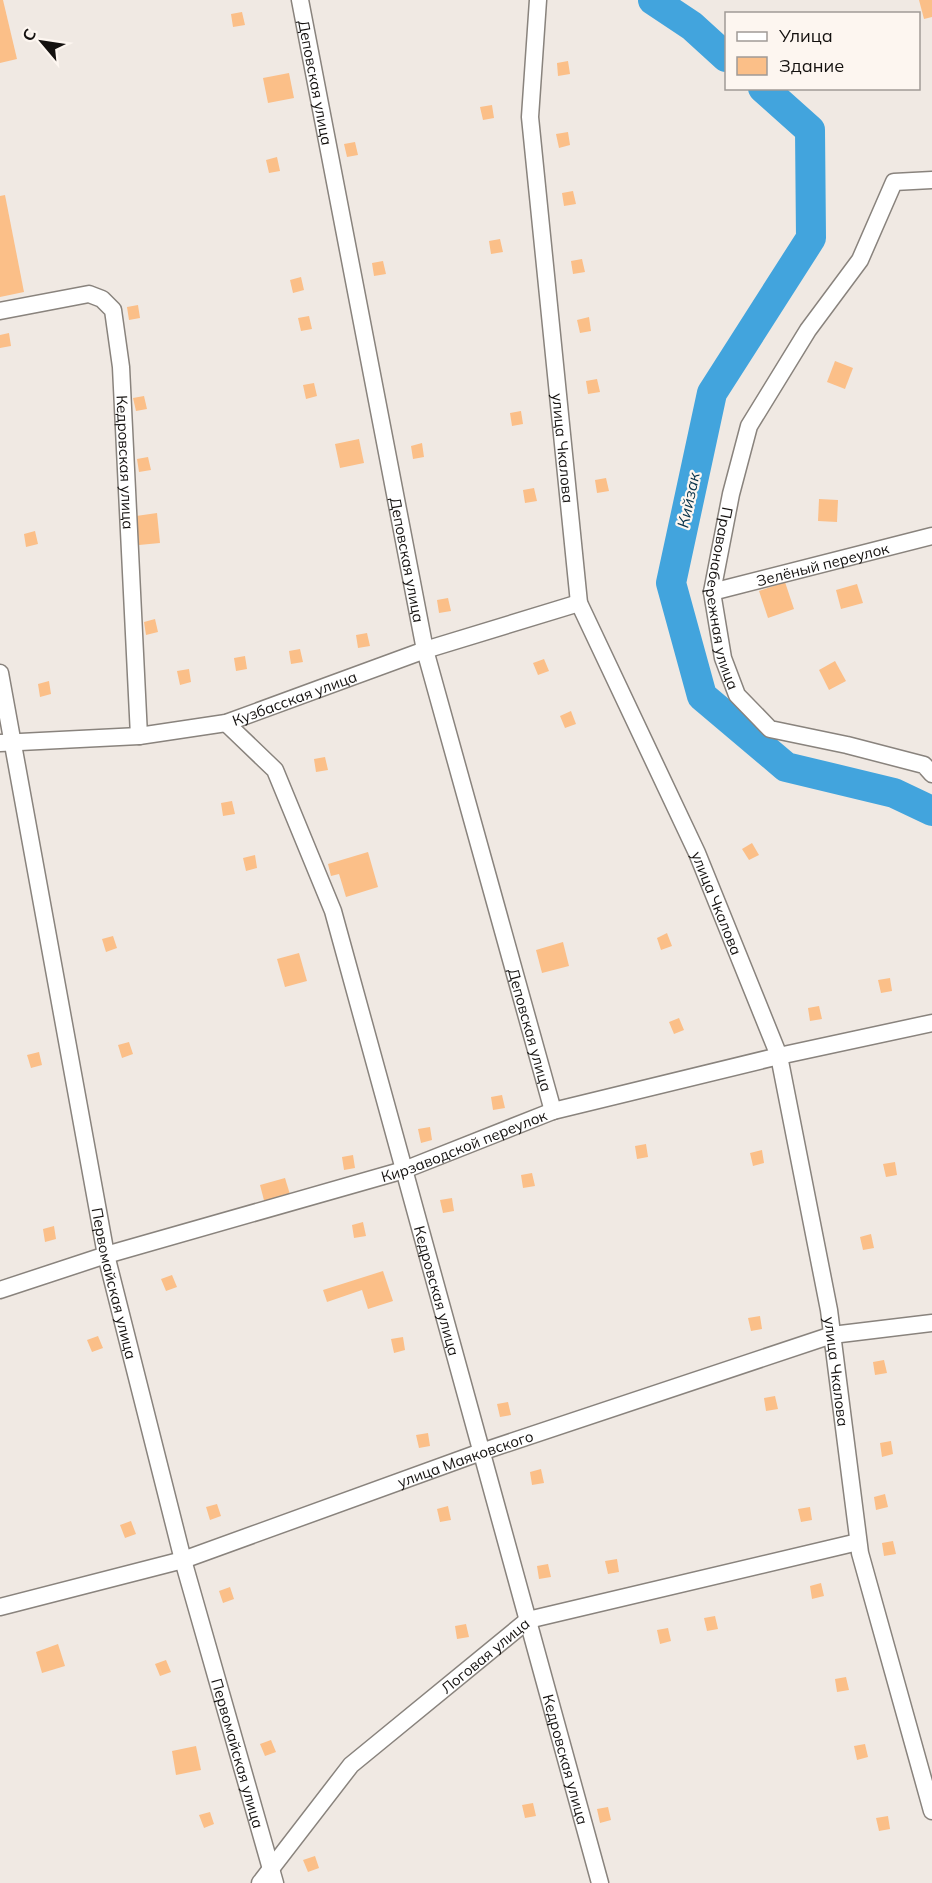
<svg xmlns="http://www.w3.org/2000/svg" width="932" height="1883" viewBox="0 0 932 1883" font-family="Mulish,sans-serif">
	<style>
		.lines { fill: none; stroke-linecap: round; stroke-linejoin: round }
		.river { stroke: #42a4dd; stroke-width: 30 }
		.building { fill: #fbbf88 }
		.street-casing { stroke: #89837d; stroke-width: 19 }
		.street { stroke: #fff; stroke-width: 16 }
		.labels { text-anchor: middle; dominant-baseline: central; stroke-width: 4.5; stroke-linejoin: round; paint-order: stroke }
		.street-label { font-size: 15px; fill: #14110f; stroke: #fdf6f0 }
		.water-label { font-size: 16px; font-style: italic; fill: #08334a; stroke: #fdf6f0 }
	</style>
	<rect width="100%" height="100%" fill="#f0e9e3"/>
	<g class="lines">
		<!-- river -->
		<g class="river">
			<path d="M653 0 692 26 726 57"/>
			<path d="M763 88 810 130 811 238 712 393 671 583 702 696 786 767 894 793 932 811"/>
		</g>
	</g>
	<!-- building -->
	<g class="building">
		<path d="M0 0H3L17 59 0 63Z"/>
		<path d="M919 0H932V17L924 19Z"/>
		<path d="M242 12 245 25 233 27 231 14Z"/>
		<path d="M568 61 570 74 558 76 557 63Z"/>
		<path d="M289 73 294 98 268 103 263 78Z"/>
		<path d="M492 105 494 118 483 120 480 107Z"/>
		<path d="M568 132 570 145 559 148 556 134Z"/>
		<path d="M355 142 358 155 347 157 344 144Z"/>
		<path d="M277 157 280 171 269 173 266 160Z"/>
		<path d="M573 191 576 204 564 206 562 193Z"/>
		<path d="M5 195 24 292 0 297V196Z"/>
		<path d="M500 239 503 252 491 254 489 241Z"/>
		<path d="M582 259 585 272 573 274 571 261Z"/>
		<path d="M383 261 386 274 374 276 372 263Z"/>
		<path d="M301 277 304 290 293 293 290 280Z"/>
		<path d="M138 305 140 318 129 320 127 307Z"/>
		<path d="M309 316 312 329 301 331 298 318Z"/>
		<path d="M589 317 591 331 580 333 577 320Z"/>
		<path d="M9 333 11 346 0 348V335Z"/>
		<path d="M835 361 853 368 845 389 827 382Z"/>
		<path d="M597 379 600 392 588 394 586 381Z"/>
		<path d="M314 383 317 396 306 399 303 385Z"/>
		<path d="M144 396 147 409 136 411 133 398Z"/>
		<path d="M521 411 523 424 512 426 510 413Z"/>
		<path d="M359 439 364 463 340 468 335 444Z"/>
		<path d="M422 443 424 457 413 459 411 446Z"/>
		<path d="M148 457 151 470 139 472 137 459Z"/>
		<path d="M606 478 609 491 597 493 595 480Z"/>
		<path d="M534 488 537 501 525 503 523 490Z"/>
		<path d="M819 499 838 500 837 522 818 521Z"/>
		<path d="M157 513 160 543 139 545 136 516Z"/>
		<path d="M35 531 38 544 26 547 24 534Z"/>
		<path d="M785 582 794 609 768 618 759 591Z"/>
		<path d="M857 584 863 603 841 609 836 590Z"/>
		<path d="M448 598 451 611 439 613 437 600Z"/>
		<path d="M155 619 158 632 146 635 144 622Z"/>
		<path d="M367 633 370 646 358 648 356 635Z"/>
		<path d="M300 649 303 662 291 664 289 651Z"/>
		<path d="M245 656 247 669 236 671 234 658Z"/>
		<path d="M544 659 549 671 538 675 533 663Z"/>
		<path d="M835 661 846 681 829 690 819 670Z"/>
		<path d="M189 669 191 682 180 685 177 671Z"/>
		<path d="M49 681 51 694 40 697 38 684Z"/>
		<path d="M571 711 576 724 565 728 560 716Z"/>
		<path d="M325 757 328 770 316 772 314 759Z"/>
		<path d="M232 801 235 814 223 816 221 803Z"/>
		<path d="M752 843 759 855 749 860 742 849Z"/>
		<path d="M368 852 378 887 346 897 339 874 331 876 328 864Z"/>
		<path d="M255 855 257 868 246 871 243 858Z"/>
		<path d="M667 933 672 946 661 950 657 938Z"/>
		<path d="M113 936 117 948 106 952 102 939Z"/>
		<path d="M563 942 569 966 542 973 536 950Z"/>
		<path d="M299 953 307 981 285 987 277 959Z"/>
		<path d="M890 978 892 991 881 993 878 980Z"/>
		<path d="M819 1006 822 1019 810 1021 808 1008Z"/>
		<path d="M679 1018 684 1030 674 1034 669 1022Z"/>
		<path d="M129 1042 133 1054 122 1058 118 1045Z"/>
		<path d="M39 1052 42 1065 31 1068 27 1055Z"/>
		<path d="M502 1095 505 1108 493 1110 491 1097Z"/>
		<path d="M430 1127 432 1140 421 1143 418 1129Z"/>
		<path d="M646 1144 648 1157 637 1159 635 1146Z"/>
		<path d="M762 1150 764 1163 753 1166 750 1153Z"/>
		<path d="M353 1155 355 1168 344 1170 342 1157Z"/>
		<path d="M895 1162 897 1175 886 1177 883 1164Z"/>
		<path d="M532 1173 535 1186 523 1188 521 1175Z"/>
		<path d="M285 1178 292 1201 266 1208 260 1185Z"/>
		<path d="M452 1198 454 1211 443 1213 440 1200Z"/>
		<path d="M363 1222 366 1236 354 1238 352 1225Z"/>
		<path d="M54 1226 56 1239 45 1242 43 1229Z"/>
		<path d="M871 1234 874 1248 863 1250 860 1237Z"/>
		<path d="M383 1271 393 1301 368 1309 362 1290 327 1302 323 1290Z"/>
		<path d="M172 1275 177 1287 166 1291 161 1279Z"/>
		<path d="M760 1316 762 1329 751 1331 748 1318Z"/>
		<path d="M98 1336 103 1348 92 1352 87 1340Z"/>
		<path d="M403 1337 405 1350 394 1353 391 1339Z"/>
		<path d="M884 1360 887 1373 875 1375 873 1362Z"/>
		<path d="M775 1396 778 1409 766 1411 764 1398Z"/>
		<path d="M508 1402 511 1415 500 1417 497 1404Z"/>
		<path d="M428 1433 430 1446 419 1448 416 1435Z"/>
		<path d="M891 1441 893 1454 882 1457 880 1443Z"/>
		<path d="M541 1469 544 1483 532 1485 530 1472Z"/>
		<path d="M885 1494 888 1507 876 1510 874 1497Z"/>
		<path d="M217 1504 221 1516 210 1520 206 1507Z"/>
		<path d="M448 1506 451 1520 440 1522 437 1509Z"/>
		<path d="M810 1507 812 1520 801 1522 798 1509Z"/>
		<path d="M131 1521 136 1534 125 1538 120 1525Z"/>
		<path d="M893 1541 896 1554 884 1556 882 1543Z"/>
		<path d="M617 1559 619 1572 608 1574 605 1561Z"/>
		<path d="M548 1564 551 1577 539 1579 537 1566Z"/>
		<path d="M821 1583 824 1596 812 1599 810 1586Z"/>
		<path d="M230 1587 234 1599 223 1603 219 1591Z"/>
		<path d="M715 1616 718 1629 707 1631 704 1618Z"/>
		<path d="M466 1624 469 1637 457 1639 455 1626Z"/>
		<path d="M668 1628 671 1641 660 1644 657 1630Z"/>
		<path d="M58 1644 65 1666 42 1673 36 1652Z"/>
		<path d="M166 1660 171 1672 160 1676 155 1664Z"/>
		<path d="M846 1677 849 1690 837 1692 835 1679Z"/>
		<path d="M271 1740 276 1752 265 1756 260 1744Z"/>
		<path d="M865 1744 868 1757 857 1760 854 1746Z"/>
		<path d="M196 1746 201 1770 176 1775 172 1751Z"/>
		<path d="M533 1803 536 1816 525 1818 522 1805Z"/>
		<path d="M608 1807 611 1820 600 1823 597 1809Z"/>
		<path d="M210 1812 214 1824 204 1828 199 1815Z"/>
		<path d="M888 1816 890 1829 879 1831 876 1818Z"/>
		<path d="M315 1856 319 1868 308 1872 303 1860Z"/>
	</g>
	<g class="lines">
		<defs>
			<g id="street">
				<path id="s1" d="M300 0 425 650 553 1111"/>
				<path id="s2" d="M538 0 530 117 579 603 697 853 779 1056 829 1310 860 1553 932 1811"/>
				<path id="s3" d="M932 180 894 182 860 260 808 330 749 426 731 494 712 592 723 658 737 695 770 729 847 745 924 765 932 774"/>
				<path id="s4" d="M0 311 89 294 102 299 113 310 121 367 139 736"/>
				<path id="s5" d="M712 592 932 536"/>
				<path id="s6" d="M0 673 106 1255 183 1560 275 1883"/>
				<path id="s7" d="M226 723 275 770 333 911 600 1883"/>
				<path id="s8" d="M0 743 139 736 226 723 425 650 579 603"/>
				<path id="s9" d="M0 1290 106 1255 404 1170 553 1111 779 1056 932 1023"/>
				<path id="s10" d="M0 1607 183 1560 481 1452 832 1335 932 1323"/>
				<path id="s11" d="M260 1883 351 1765 528 1620 858 1542"/>
			</g>
		</defs>
		<!-- street casing -->
		<use href="#street" class="street-casing"/>
		<!-- street -->
		<use href="#street" class="street"/>
	</g>
	<g class="labels">
		<!-- street labels -->
		<g class="street-label">
			<text stroke="none"><textPath href="#s1" startOffset="84">Деповская улица</textPath></text>
			<text stroke="none"><textPath href="#s2" startOffset="450">улица Чкалова</textPath></text>
			<text stroke="none"><textPath href="#s4" startOffset="273">Кедровская улица</textPath></text>
			<text stroke="none"><textPath href="#s1" startOffset="570">Деповская улица</textPath></text>
			<text stroke="none"><textPath href="#s5" startOffset="114">Зелёный переулок</textPath></text>
			<text stroke="none"><textPath href="#s3" startOffset="500">Правонабережная улица</textPath></text>
			<text stroke="none"><textPath href="#s8" startOffset="300">Кузбасская улица</textPath></text>
			<text stroke="none"><textPath href="#s2" startOffset="936">улица Чкалова</textPath></text>
			<text stroke="none"><textPath href="#s1" startOffset="1056">Деповская улица</textPath></text>
			<text stroke="none"><textPath href="#s9" startOffset="486">Кирзаводской переулок</textPath></text>
			<text stroke="none"><textPath href="#s6" startOffset="621">Первомайская улица</textPath></text>
			<text stroke="none"><textPath href="#s7" startOffset="614">Кедровская улица</textPath></text>
			<text stroke="none"><textPath href="#s2" startOffset="1422">улица Чкалова</textPath></text>
			<text stroke="none"><textPath href="#s10" startOffset="489">улица Маяковского</textPath></text>
			<text stroke="none"><textPath href="#s11" startOffset="322">Логовая улица</textPath></text>
			<text stroke="none"><textPath href="#s6" startOffset="1107">Первомайская улица</textPath></text>
			<text stroke="none"><textPath href="#s7" startOffset="1100">Кедровская улица</textPath></text>
		</g>
		<!-- water labels -->
		<g class="water-label">
			<text transform="translate(688 500) rotate(-78)">Кийзак</text>
		</g>
	</g>
	<!-- legend -->
	<rect x="725" y="12" width="195" height="78" fill="#fdf6f0" stroke="#a09a96" stroke-width="1.5"/>
	<rect x="737" y="32" width="30" height="9" fill="#ffffff" stroke="#a09a96" stroke-width="1.5"/>
	<text x="779" y="42" font-size="18" fill="#14110f">Улица</text>
	<rect x="737" y="57" width="30" height="18" fill="#fbbf88" stroke="#a09a96" stroke-width="1.5"/>
	<text x="779" y="72" font-size="18" fill="#14110f">Здание</text>
	<!-- north arrow -->
	<g transform="translate(42 42) rotate(299)" stroke="#fdf6f0" stroke-width="4.5" paint-order="stroke">
	<path d="M0-4.5L10 22L0 15L-10 22Z" fill="#14110f"/>
	<text y="-9" font-size="16" font-weight="bold" text-anchor="middle" fill="#14110f">С</text>
	</g>
</svg>
